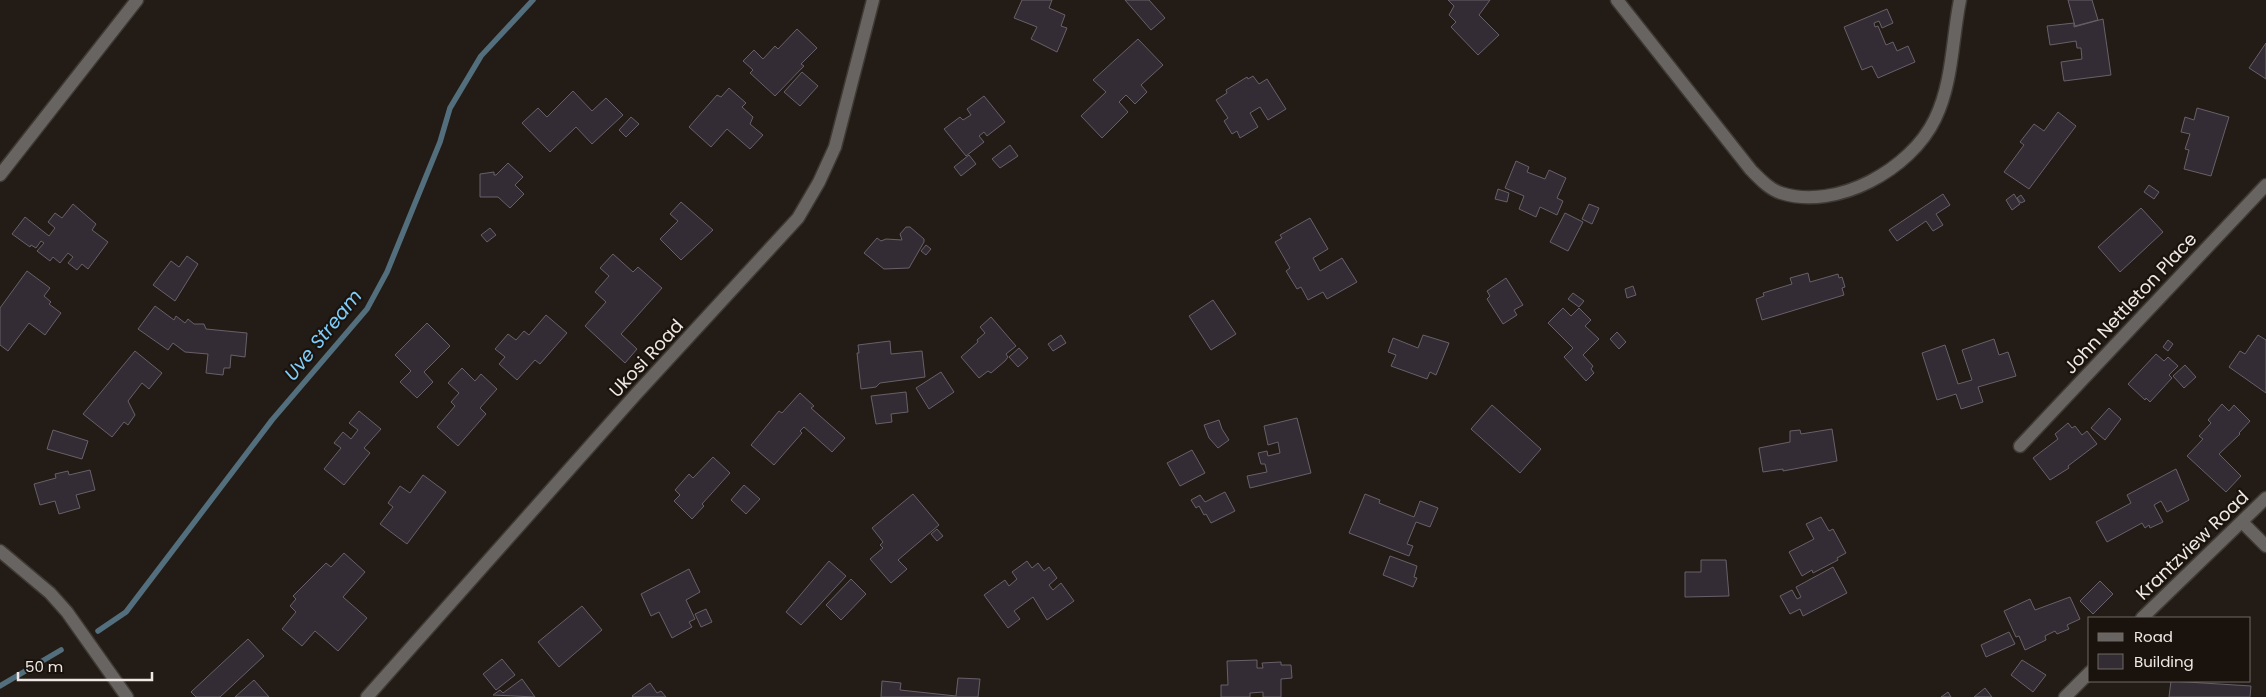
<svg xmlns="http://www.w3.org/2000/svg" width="2266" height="697" viewBox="0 0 2266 697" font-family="Poppins,sans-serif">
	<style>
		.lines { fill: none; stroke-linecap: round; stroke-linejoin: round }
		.stream { stroke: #536f7d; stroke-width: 5.5 }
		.building { fill: #332c34; stroke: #686068 }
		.minor-casing { stroke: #3f3933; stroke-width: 15 }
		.minor { stroke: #686461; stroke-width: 12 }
		.labels { text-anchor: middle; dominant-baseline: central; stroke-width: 4.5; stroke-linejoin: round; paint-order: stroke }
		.street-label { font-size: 18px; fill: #eee8e4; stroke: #1a130d }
		.water-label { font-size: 19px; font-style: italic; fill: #7dcefc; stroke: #1a130d }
	</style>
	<rect width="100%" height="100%" fill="#231c16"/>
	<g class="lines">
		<!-- stream -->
		<g class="stream">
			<path d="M98 631 126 612 272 420 367 309 387 272 440 142 450 108 481 56 533 0"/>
			<path d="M0 686 61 650"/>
		</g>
	</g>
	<!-- building -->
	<g class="building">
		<path d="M1022 0H1052L1049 8 1065 15 1061 26 1067 28 1057 52 1031 39 1037 27 1014 18Z"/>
		<path d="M1125 0H1149L1165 18 1151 30Z"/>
		<path d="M1448 0H1490L1479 15 1499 35 1478 55 1451 27 1456 22 1449 15 1454 6Z"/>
		<path d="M2068 0H2092L2098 20 2075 26Z"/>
		<path d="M1887 9 1893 23 1882 28 1879 21 1874 23 1875 27 1878 26 1886 45 1893 42 1897 51 1908 46 1915 62 1878 78 1872 66 1862 70 1844 27Z"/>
		<path d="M2103 19 2111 75 2064 81 2061 62 2082 59 2081 48H2077L2076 41 2050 45 2047 26 2074 23V27Z"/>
		<path d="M797 29 817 48 801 64 804 66 775 96 750 73 753 70 743 61 754 50 763 59 775 46 778 49Z"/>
		<path d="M1138 39 1163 65 1141 85 1147 92 1135 104 1126 95 1119 102 1128 112 1102 138 1081 116 1106 92 1093 80Z"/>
		<path d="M2266 43V79L2249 68Z"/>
		<path d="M802 72 818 86 800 106 784 92Z"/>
		<path d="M1253 76 1259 84 1267 79 1286 109 1268 120 1260 107 1250 113 1258 127 1240 138 1237 131 1232 134 1224 121 1228 118 1216 100 1227 93 1226 90 1247 77 1248 79Z"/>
		<path d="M729 88 746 103 742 107 753 117 750 124 763 135 750 149 727 129 711 147 689 127 717 95 721 97Z"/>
		<path d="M573 91 592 111 606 98 623 115 592 144 576 127 550 152 522 123 538 108 547 117Z"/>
		<path d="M984 96 1005 122 987 136 984 132 979 136 984 142 966 156 944 129 960 117 963 120 971 115 967 109Z"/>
		<path d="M2197 108 2229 117 2211 176 2184 169 2189 150 2185 149 2190 134 2181 132 2185 117 2194 120Z"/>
		<path d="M2058 112 2076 126 2029 189 2004 172 2024 145 2020 142 2034 124 2044 131Z"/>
		<path d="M631 117 639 124 626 137 619 130Z"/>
		<path d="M1010 145 1018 156 1000 168 992 159Z"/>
		<path d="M969 155 976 164 961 176 954 167Z"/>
		<path d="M1516 161 1529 167 1527 172 1545 179 1549 170 1566 178 1557 198 1563 201 1557 215 1540 207 1536 217 1519 209 1524 196 1505 188Z"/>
		<path d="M508 163 523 177 515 185 524 194 510 208 498 197H480V174L494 172V175H496Z"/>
		<path d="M2149 185 2159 192 2154 199 2144 192Z"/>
		<path d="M1498 189 1509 193 1507 202 1495 199Z"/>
		<path d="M1943 194 1950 205 1936 214 1943 225 1933 231 1926 221 1897 241 1889 230Z"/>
		<path d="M2014 194 2020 204 2012 210 2006 200Z"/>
		<path d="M2021 195 2025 201 2021 203 2017 198Z"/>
		<path d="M681 202 713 230 681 260 660 239 678 221 670 214Z"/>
		<path d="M73 204 96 224 92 230 108 242 88 269 82 264 77 270 68 263 73 257 68 253 60 263 53 257 50 261 37 251 44 243 41 241 36 248 31 245 30 247 12 234 25 217 49 236 55 228 48 222 55 213 62 218Z"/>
		<path d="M1589 204 1599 208 1592 224 1582 219Z"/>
		<path d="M2141 208 2163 232 2120 272 2098 247Z"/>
		<path d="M1565 213 1583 222 1568 251 1550 242Z"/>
		<path d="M1310 218 1328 249 1313 258 1320 271 1342 258 1357 282 1327 299 1323 292 1308 300 1301 287 1297 289 1286 271 1290 268 1275 242 1282 238 1280 235Z"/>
		<path d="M906 227H910L924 239V242L909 268 884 269 864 253 877 238 881 241 886 239 902 240 900 234Z"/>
		<path d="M490 228 496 235 487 242 481 235Z"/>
		<path d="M926 245 931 249 926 255 921 251Z"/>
		<path d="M613 254 633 272 638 267 662 288 621 334 637 349 625 363 585 326 606 302 595 292 609 276 600 268Z"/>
		<path d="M187 256 198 264 175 301 153 285 171 261 179 267Z"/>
		<path d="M27 271 50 288 44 296 51 302 49 304 61 313 45 335 29 323 8 351 0 345V308Z"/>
		<path d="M1808 273 1810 282 1838 274 1839 278 1842 277 1845 287 1842 288 1844 295 1762 320 1756 299 1764 296 1763 293 1792 284 1790 278Z"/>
		<path d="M1506 278 1523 305 1514 310 1517 315 1503 324 1487 299 1490 296 1487 291Z"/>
		<path d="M1633 286 1636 295 1627 298 1625 289Z"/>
		<path d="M1573 293 1584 301 1579 307 1568 299Z"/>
		<path d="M1213 300 1236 334 1211 350 1189 316Z"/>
		<path d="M155 306 174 320 176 316 185 323 188 319 194 324H204L206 329 247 333 245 357 231 355 230 368H224L223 375 206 373 208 354 185 352 173 343 168 350 138 329Z"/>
		<path d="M1563 308 1571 316 1579 308 1591 320 1585 326 1599 339 1583 355 1593 366 1591 369 1594 373 1586 381 1564 357 1573 348 1548 323Z"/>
		<path d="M546 315 567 333 540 364 535 360 517 380 499 364 505 357 495 349 508 334 516 340 524 331 529 335Z"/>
		<path d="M991 317 1016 346 1006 354 1008 357 1005 361 991 373 988 371 979 378 961 357 978 342 977 340 985 333 980 327Z"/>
		<path d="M427 323 450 346 424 372 433 382 417 398 400 382 411 371 395 355Z"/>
		<path d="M1617 332 1626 342 1619 349 1610 339Z"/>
		<path d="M1061 335 1066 343 1053 351 1048 344Z"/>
		<path d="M1423 335 1449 343 1436 375 1430 372 1427 379 1391 366 1396 355 1388 352 1393 338 1418 348Z"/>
		<path d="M2258 335 2266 340V393L2229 367 2240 351 2245 354Z"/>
		<path d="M1994 339 1999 355 2008 352 2016 376 1978 387 1983 402 1961 409 1956 394 1937 400 1922 353 1945 345 1958 384 1972 380 1962 350Z"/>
		<path d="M2168 340 2173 344 2168 351 2163 347Z"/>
		<path d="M890 341 891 354 922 351 925 377 880 383 876 387 861 389 857 353H859L858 345Z"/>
		<path d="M1019 348 1028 358 1018 367 1009 357Z"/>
		<path d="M135 351 162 373 149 389 142 383 128 401 135 415 128 425 124 422 112 437 83 414Z"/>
		<path d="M2156 354 2164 361 2168 357 2178 366 2169 375 2172 378 2150 402 2146 398 2145 400 2128 384Z"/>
		<path d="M2185 365 2196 377 2184 388 2173 376Z"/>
		<path d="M462 368 475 381 481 374 497 389 480 408 486 414 458 446 437 427 455 406 451 402 459 393 448 383Z"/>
		<path d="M941 372 954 392 929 409 916 388Z"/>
		<path d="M906 392 908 412 891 414 892 422 876 424 871 396Z"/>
		<path d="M800 393 814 406 811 408 845 438 832 452 804 427 800 431 802 433 774 465 751 445 779 411 782 413Z"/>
		<path d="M2222 404 2229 411 2234 405 2250 421 2239 433 2240 434 2219 454 2241 476 2226 492 2187 456 2203 439 2199 436 2211 423 2208 420Z"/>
		<path d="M1492 405 1541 449 1520 473 1471 429Z"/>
		<path d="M2109 408 2121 419 2105 440 2091 428Z"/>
		<path d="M359 411 381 429 364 448 370 453 344 485 324 469 341 448 334 443 343 432 351 439 358 430 349 423Z"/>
		<path d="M1297 418 1311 473 1250 488 1247 476 1267 472 1265 464H1261L1258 453 1267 451 1268 456 1280 453 1278 442 1268 445 1264 426Z"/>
		<path d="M1219 420 1222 429 1229 440 1218 448 1209 438 1204 425Z"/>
		<path d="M2068 423 2072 428 2075 426 2082 435 2087 431 2097 444 2068 466 2069 468 2050 480 2033 458 2058 439 2055 434Z"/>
		<path d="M1832 429 1837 461 1783 471V469L1763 472 1759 448 1790 442V431L1800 430 1801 434Z"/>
		<path d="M53 430 88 441 82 459 47 449Z"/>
		<path d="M1192 450 1205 473 1180 486 1167 463Z"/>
		<path d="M713 457 730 473 702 504 704 506 692 519 674 501 680 495 675 490 689 474 693 478Z"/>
		<path d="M2176 469 2189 500 2167 512 2161 501 2154 505 2163 522 2150 528 2149 525 2145 528 2142 523 2107 542 2096 522 2131 503 2127 495Z"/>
		<path d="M90 470 95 490 76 495 80 508 59 514 55 501 40 505 34 484 56 478 55 474 68 471 69 475Z"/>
		<path d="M423 475 446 492 407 544 380 524 393 507 388 503 400 486 410 493Z"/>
		<path d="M744 485 760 499 746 514 731 500Z"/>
		<path d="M1225 492 1235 511 1211 523 1206 514 1204 515 1199 506 1196 508 1191 500 1200 495 1205 502Z"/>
		<path d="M913 494 939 525 898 560 907 569 891 583 870 559 883 548 880 545 883 542 872 528Z"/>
		<path d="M1365 494 1380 500 1379 503 1414 517 1420 501 1438 508 1430 527 1416 522 1407 544 1413 546 1409 556 1349 533Z"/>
		<path d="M1821 517 1829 531 1833 529 1846 553 1837 558 1838 560 1813 573 1812 570 1802 576 1789 552 1814 539 1806 524Z"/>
		<path d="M937 529 943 536 937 541 931 534Z"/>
		<path d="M344 553 365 572 343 597 367 618 338 651 315 631 302 646 282 629 296 612 290 606 296 599 293 596 326 563 331 567Z"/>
		<path d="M1390 556 1417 566 1414 577 1417 578 1413 587 1383 575Z"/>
		<path d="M1701 560H1726L1729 596 1685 597V572H1701Z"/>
		<path d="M829 561 846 576 801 625 786 612Z"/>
		<path d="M1027 561 1032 568 1038 563 1044 571 1049 567 1057 578 1049 585 1053 590 1061 583 1074 601 1047 620 1033 597 1014 611 1020 619 1008 628 984 595 1005 580 1009 586 1017 579 1012 572Z"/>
		<path d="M1833 567 1847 593 1803 616 1800 609 1790 614 1780 596 1792 590 1797 599 1801 597 1796 587Z"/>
		<path d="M689 569 700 592 686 600 695 619 689 622 692 627 672 638 659 612 651 616 641 594Z"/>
		<path d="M851 579 866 594 841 620 826 605Z"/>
		<path d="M2100 581 2113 594 2093 614 2080 601Z"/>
		<path d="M2070 597 2080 619 2067 625 2069 629 2057 634 2055 631 2045 636 2046 640 2025 650 2019 636 2016 637 2004 611 2030 599 2035 610Z"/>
		<path d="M582 606 602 630 559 667 538 642Z"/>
		<path d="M706 609 712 622 701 627 695 614Z"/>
		<path d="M2009 632 2015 644 1986 657 1981 645Z"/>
		<path d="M248 639 264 656 220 697H196L191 692Z"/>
		<path d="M502 659 515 675 496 690 483 674Z"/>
		<path d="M1257 660V668H1263L1262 663 1281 662V665H1291L1292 678 1281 679V697H1263V692L1250 693V697H1221V685H1228L1227 661Z"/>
		<path d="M2022 660 2046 675 2033 692 2011 675Z"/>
		<path d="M958 678 980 679 978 697H881L882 681 901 683 900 690 956 696Z"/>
		<path d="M522 679 535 697 493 695 500 690 503 693Z"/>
		<path d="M254 680 269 697H235Z"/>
		<path d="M2171 681 2251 686 2250 697H2169Z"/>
		<path d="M650 683 657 693 661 691 666 697H633L632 696Z"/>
		<path d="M1985 688 1992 697H1974Z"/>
		<path d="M1948 692 1951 697H1941Z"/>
	</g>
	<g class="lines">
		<defs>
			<g id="minor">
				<path d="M1617 0 1751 170C1760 179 1769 189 1781 193 1837 211 1911 169 1935 119 1953 82 1952 39 1960 0"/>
				<path d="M0 175 137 0"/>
				<path d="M2020 446 2266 185"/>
				<path d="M2242 522 2266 546"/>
				<path d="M0 551 50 593 67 612 127 697"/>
				<path d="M2142 618 2266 498"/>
				<path d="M367 697 637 393 798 218 819 182 835 147 873 0"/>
				<path d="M2065 697 2090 672"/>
			</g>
		</defs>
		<!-- minor casing -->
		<use href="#minor" class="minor-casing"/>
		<!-- minor -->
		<use href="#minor" class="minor"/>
	</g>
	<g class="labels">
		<!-- street labels -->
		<g class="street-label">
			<text transform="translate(2130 303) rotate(-47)">John Nettleton Place</text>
			<text transform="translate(646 358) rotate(-47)">Ukosi Road</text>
			<text transform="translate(2192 545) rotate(-44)">Krantzview Road</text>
		</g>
		<!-- water labels -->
		<g class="water-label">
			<text transform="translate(323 335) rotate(-51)">Uve Stream</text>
		</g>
	</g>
	<!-- legend -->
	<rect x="2088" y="617" width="162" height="65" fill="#1a130d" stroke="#6f6863"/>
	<rect x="2098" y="633" width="25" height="8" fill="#686461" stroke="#6f6863"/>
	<text x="2134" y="642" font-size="15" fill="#eee8e4">Road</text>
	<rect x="2098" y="654" width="25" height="15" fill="#332c34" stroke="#6f6863"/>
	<text x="2134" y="667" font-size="15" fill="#eee8e4">Building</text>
	<!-- scale -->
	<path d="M18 672v8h134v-8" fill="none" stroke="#eee8e4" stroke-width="2.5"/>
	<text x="25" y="672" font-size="15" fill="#eee8e4" stroke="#1a130d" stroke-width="4" paint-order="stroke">50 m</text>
</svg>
